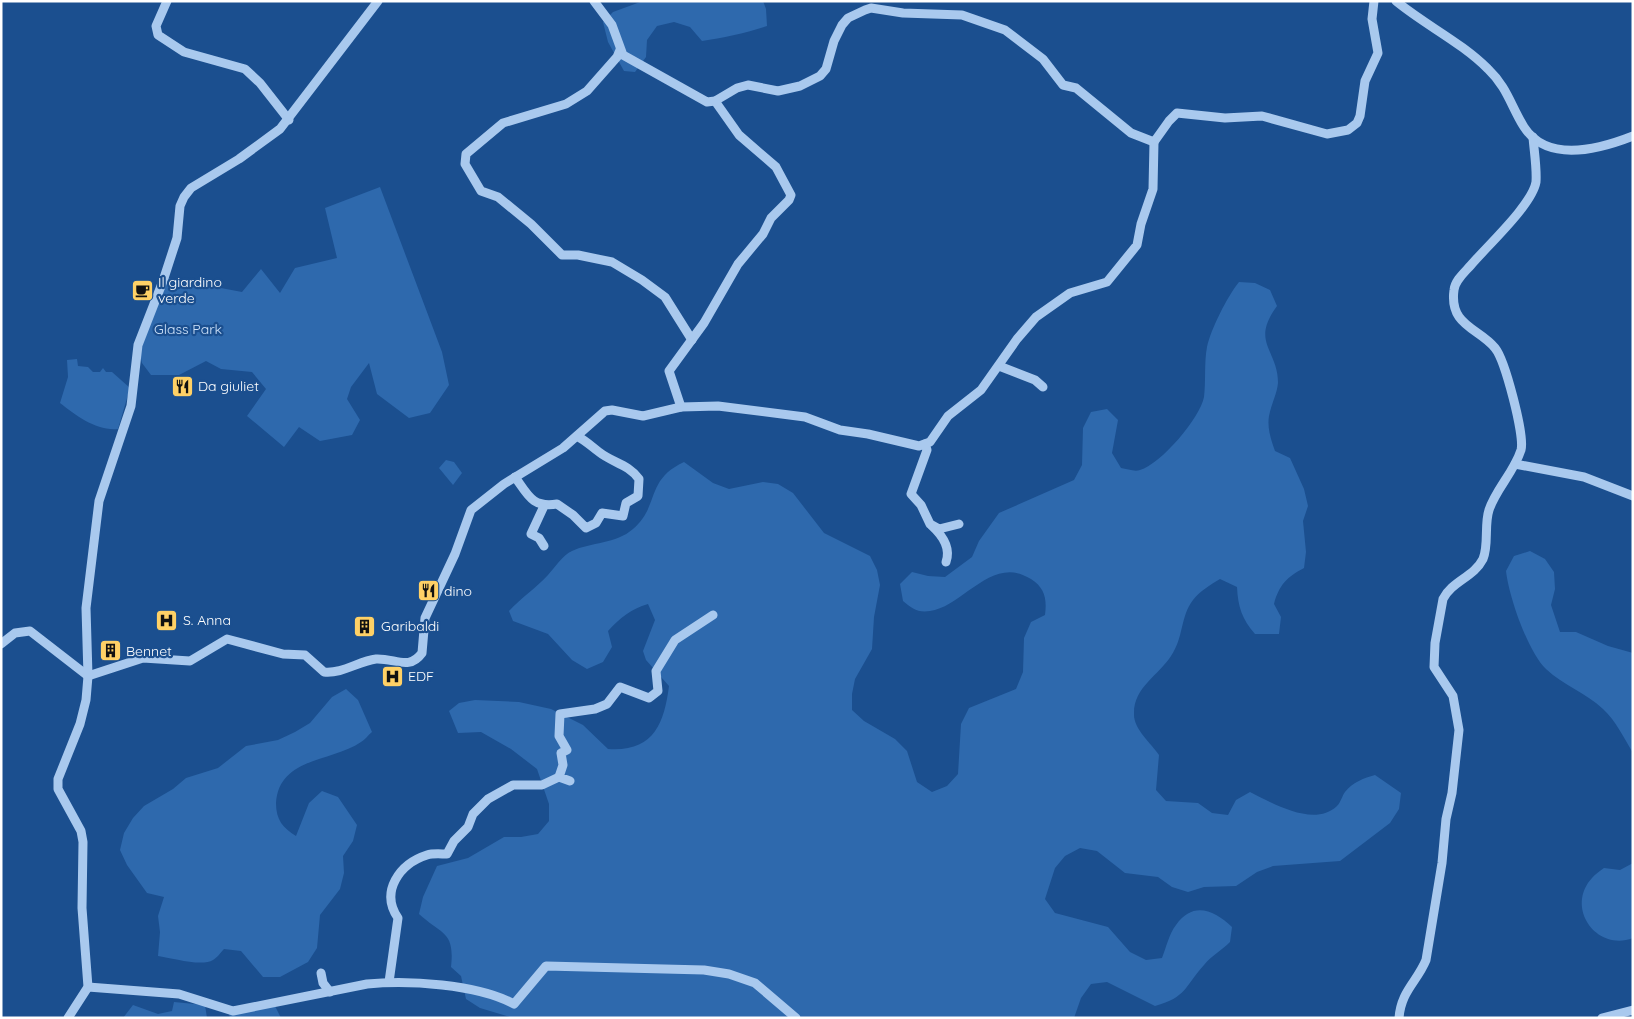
<svg xmlns="http://www.w3.org/2000/svg" width="1634" height="1019" viewBox="0 0 1634 1019" font-family="Quicksand,sans-serif">
	<style>
		.green { fill: #2e69ad }
		.lines { fill: none; stroke-linecap: round; stroke-linejoin: round }
		.minor { stroke: #a9c9ee; stroke-width: 9 }
		.labels { text-anchor: middle; dominant-baseline: central; stroke-width: 4.5; stroke-linejoin: round; paint-order: stroke }
		.poi-label { font-size: 14px; fill: #fff; stroke: #1b4f8f; text-anchor: start }
		.park-label { font-size: 14px; fill: #cfe3fa; stroke: #1b4f8f }
	</style>
	<rect width="100%" height="100%" fill="#1b4f8f"/>
	<!-- green -->
	<g class="green">
		<path d="M643 1H763L766 9 767 26C747 33 723 38 702 41L690 27 674 22 657 26 647 40 646 57 635 72 624 71 608 42 603 22 613 12Z"/>
		<path d="M380 187 442 352 449 385 430 413 409 418 377 394 369 363 351 387 347 399 360 420 352 435 320 441 299 427 284 447 247 416 266 389 252 372 221 369 206 361 179 375H151L142 363 139 350 168 278 242 292 261 269 280 293 295 268 337 258 325 208Z"/>
		<path d="M1239 282 1255 283 1270 290 1277 306C1250 343 1278 349 1278 383 1277 394 1271 405 1269 416 1267 428 1271 440 1275 451L1290 458 1304 489 1308 506 1303 521 1306 552 1304 568C1287 577 1279 585 1274 604L1281 617 1279 634H1255C1242 619 1238 607 1237 587L1220 579C1210 585 1200 591 1193 600 1180 617 1184 637 1171 656 1159 675 1134 687 1134 713 1133 729 1151 743 1159 755L1156 790 1166 801 1198 803 1212 813 1228 815 1236 800 1250 792C1272 803 1314 828 1337 806 1341 802 1342 796 1345 792 1353 782 1364 778 1375 775L1401 793 1399 809 1390 823 1340 861 1273 866 1257 872 1236 886 1204 887 1188 892 1172 887 1158 877 1125 873 1097 851 1080 848 1065 856 1055 868 1045 899 1055 913 1108 927 1130 952 1146 960 1162 958C1166 948 1169 934 1176 925 1193 901 1214 910 1232 927L1230 942C1222 950 1211 956 1204 965 1184 987 1187 997 1155 1006L1107 982 1091 984 1081 998 1074 1018H513L480 1008 466 999 461 976 451 967C455 931 442 935 419 914L423 897 437 866 468 858 504 837H521L538 834 549 821V804L537 769 511 749 481 732 458 733 449 711 459 703 475 700 519 702 551 709 583 725 608 749C653 752 664 725 669 686L646 660 643 651 655 620 648 604C631 609 620 618 608 631L612 647 603 662 587 669 572 660 548 634 513 621 509 611C521 598 536 588 548 575 555 567 563 555 572 551 591 542 616 544 633 529 660 506 645 480 684 462L713 483 729 489 763 482 778 484 793 493 824 533 870 556 877 570 880 585 874 617 872 649 855 679 852 694V710L864 721 895 739 907 751 917 782 932 792 947 786 958 774 961 724 969 708 1016 689 1023 672 1024 638 1031 622 1045 615C1047 599 1045 588 1031 579 992 554 963 607 930 611 917 613 912 608 903 601L900 584 912 572 928 576 945 577 972 557 979 541 999 513 1074 480 1082 465 1083 428 1091 412 1107 409 1118 420 1112 453 1121 468C1127 469 1135 472 1140 470 1161 464 1200 418 1204 397 1206 381 1204 363 1207 347 1211 329 1227 297 1239 282Z"/>
		<path d="M77 359 78 366 88 367 93 372H100L103 368 106 372H112L130 388 118 429C96 431 77 416 60 403L68 377 67 360Z"/>
		<path d="M446 460 454 462 462 473 453 485 439 468Z"/>
		<path d="M1530 551 1545 559 1554 572 1555 589 1551 605 1560 632H1576L1608 646 1633 653V753C1624 738 1616 721 1603 709 1586 693 1563 685 1546 669 1528 652 1509 597 1506 571L1514 556Z"/>
		<path d="M346 689 358 700 372 732C368 735 365 740 361 742 332 762 279 757 276 803 276 820 283 828 296 836L309 803 322 791 338 797 357 825 353 841 343 856 344 873 340 889 320 915 317 948 308 962 280 977H263L241 951 224 949C221 952 217 958 213 960 202 967 172 958 158 956L160 932 158 916 164 897 147 893 127 865 120 850 124 833 133 818 144 806 173 789 186 778 218 768 246 746 278 740 295 732 310 723 332 697Z"/>
		<path d="M1633 863V938C1596 952 1565 907 1592 878 1595 874 1600 871 1604 868L1620 870Z"/>
		<path d="M174 1002 205 1005 207 1018H123L133 1005 158 1014 172 1011Z"/>
		<path d="M275 1006 281 1018H230L229 1014Z"/>
	</g>
	<g class="lines">
		<!-- minor -->
		<g class="minor">
			<path d="M167 1 156 26 158 35 184 52 245 69 260 83 289 120"/>
			<path d="M594 1 612 25 623 55 707 102 715 101 737 88 748 85 778 91 800 86 820 76 826 69 834 41 842 25 848 18 865 10 871 8 903 13 962 15 1005 30 1043 59 1063 85 1076 88 1131 133 1154 142 1169 121 1177 113 1225 118 1262 116 1327 134 1348 130 1357 123 1360 116 1365 81 1378 53 1372 19 1374 1"/>
			<path d="M1396 1C1425 25 1461 42 1488 69 1507 87 1511 106 1524 127 1548 164 1600 149 1633 136"/>
			<path d="M620 50 617 57 587 91 566 104 503 123 466 154 465 164 481 191 498 197 531 224 562 255H578L612 262 642 280 665 297 692 340"/>
			<path d="M999 366 1035 380 1043 387"/>
			<path d="M681 407 669 371 704 323 738 264 763 234 771 218 789 200 791 195 776 167 739 135 715 101"/>
			<path d="M925 444 927 450 911 494 921 505 930 524 939 529 959 524"/>
			<path d="M1515 464 1584 477 1633 496"/>
			<path d="M515 477C528 495 532 508 557 504L573 515 586 528 596 523 602 513 623 516 626 503 638 496 639 479C628 464 613 463 599 452 591 446 586 441 577 436"/>
			<path d="M932 526C943 536 951 548 946 562"/>
			<path d="M544 546 539 538 531 534 544 506"/>
			<path d="M1 644 15 633 30 631 88 676 143 658 190 661 227 639 283 654 305 655 324 672C342 674 359 661 376 659 395 658 409 671 422 653L425 618 455 554 471 510 504 484 563 448 605 411 612 410 643 416 681 407 718 406 805 417 840 430 868 434 919 446 930 442 948 416 981 390 1017 339 1036 317 1070 293 1107 282 1137 245 1141 224 1153 189 1154 142"/>
			<path d="M570 781 559 777 563 765 561 753 567 750 559 736 560 714 595 709 607 704 620 687 649 698 658 691 656 671 675 640 713 615"/>
			<path d="M321 973 323 983 330 992"/>
			<path d="M389 982 398 918C380 892 399 864 427 855 433 853 441 854 447 854L454 841 468 827 473 814 488 799 513 785H542L559 777"/>
			<path d="M88 987 179 994 233 1011 367 984C408 980 477 984 514 1004L546 966 704 970 729 974 755 983 796 1018"/>
			<path d="M68 1018 88 987 82 908 83 842 81 831 58 789V779L80 724 86 700 88 676 86 608 99 501 131 406 138 345 163 281 177 238 180 206 184 197 191 188 239 159 280 129 378 1"/>
			<path d="M1399 1018C1401 991 1417 982 1426 960L1442 863 1446 819 1452 793 1459 730 1453 696 1434 667 1435 643 1443 599C1452 581 1474 577 1483 559 1489 545 1484 525 1489 510 1496 489 1514 472 1521 450 1525 436 1505 360 1495 348 1479 328 1449 326 1454 290 1455 280 1465 272 1471 265 1487 246 1532 205 1536 182 1537 168 1534 151 1533 137"/>
			<path d="M1602 1018 1633 1010"/>
		</g>
	</g>
	<!-- icons -->
	<defs>
		<symbol id="cafe-square" viewBox="-11 -11 22 22"><rect x="-9" y="-9" width="18" height="18" rx="4" fill="#ffd166" stroke="#1b4f8f"/><path d="M-5.5-4.5H6V0H3Q3 3.5 0 3.5H-2.5Q-5.5 3.5-5.5 0ZM3-3.2v2h1.7v-2ZM-6 4.5H4V6H-6Z" fill="#111"/></symbol>
		<symbol id="restaurant-square" viewBox="-11 -11 22 22"><rect x="-9" y="-9" width="18" height="18" rx="4" fill="#ffd166" stroke="#1b4f8f"/><path d="M-5-6h1v4h1v-4h1v4h1v-4h1v5L-1.5 .5V6h-2V.5L-5-1ZM5-6V6H3V1.5H1.5Q1.5-4 5-6Z" fill="#111"/></symbol>
		<symbol id="hospital-square" viewBox="-11 -11 22 22"><rect x="-9" y="-9" width="18" height="18" rx="4" fill="#ffd166" stroke="#1b4f8f"/><path d="M-5-5h3v3.5h4V-5h3V5h-3V1.5h-4V5h-3Z" fill="#111"/></symbol>
		<symbol id="building-square" viewBox="-11 -11 22 22"><rect x="-9" y="-9" width="18" height="18" rx="4" fill="#ffd166" stroke="#1b4f8f"/><path d="M-4-6H4V6H1V3H-1V6H-4ZM-2.5-4.3h1.7v1.8h-1.7ZM.8-4.3h1.7v1.8H.8ZM-2.5-1h1.7V.8h-1.7ZM.8-1h1.7V.8H.8Z" fill="#111"/></symbol>
	</defs>
	<g fill-rule="evenodd">
		<use href="#cafe-square" x="130" y="278" width="25" height="25"/>
		<use href="#restaurant-square" x="170" y="374" width="25" height="25"/>
		<use href="#restaurant-square" x="416" y="578" width="25" height="25"/>
		<use href="#hospital-square" x="154" y="608" width="25" height="25"/>
		<use href="#building-square" x="352" y="614" width="25" height="25"/>
		<use href="#building-square" x="98" y="638" width="25" height="25"/>
		<use href="#hospital-square" x="380" y="664" width="25" height="25"/>
	</g>
	<g class="labels">
		<!-- poi labels -->
		<g class="poi-label">
			<text x="158" y="282">Il giardino<tspan x="158" dy="16">verde</tspan></text>
			<text x="198" y="386">Da giuliet</text>
			<text x="444" y="591">dino</text>
			<text x="183" y="620">S. Anna</text>
			<text x="381" y="626">Garibaldi</text>
			<text x="126" y="651">Bennet</text>
			<text x="408" y="676">EDF</text>
		</g>
		<!-- park labels -->
		<g class="park-label">
			<text x="188" y="329">Glass Park</text>
		</g>
	</g>
	<!-- border -->
	<rect width="1634" height="1019" fill="none" stroke="#ffffff" stroke-width="5"/>
</svg>
